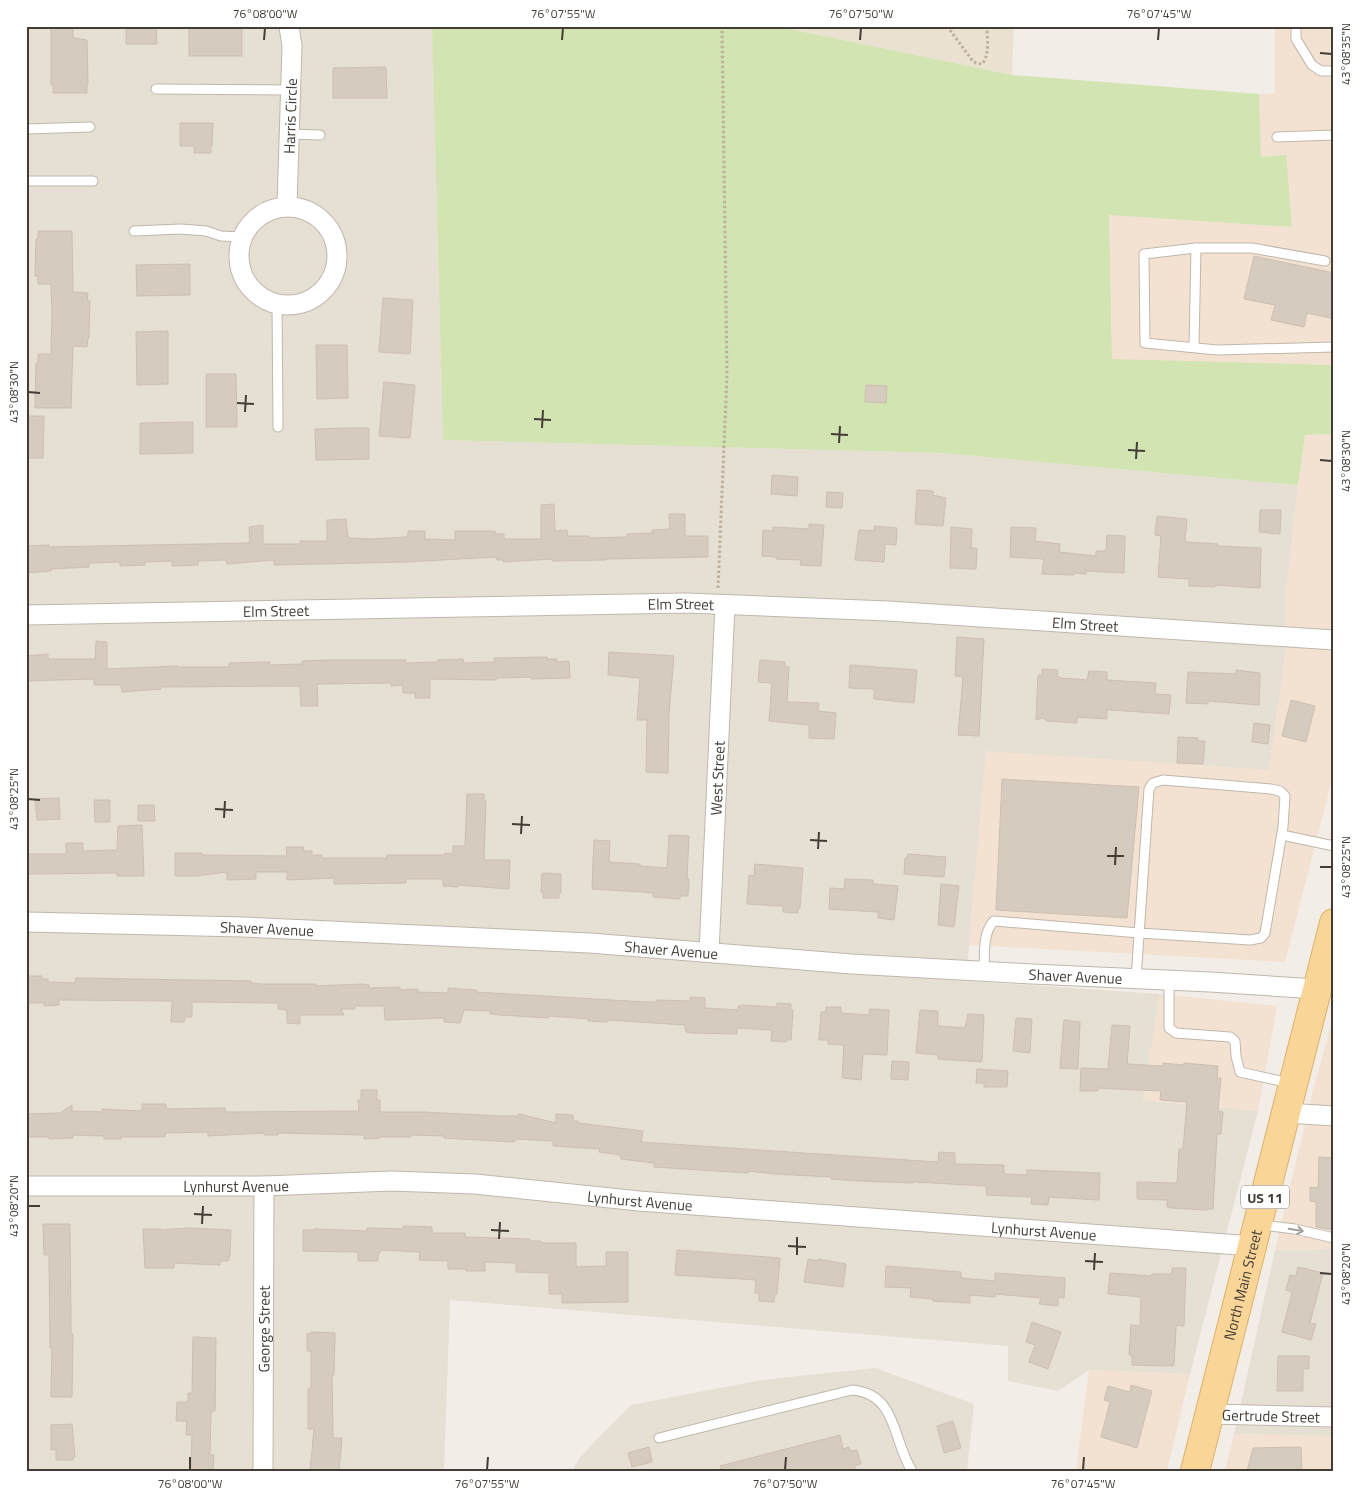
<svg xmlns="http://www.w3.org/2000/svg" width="1360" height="1497" viewBox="0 0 1360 1497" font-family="'Titillium Web',sans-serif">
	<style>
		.residential { fill: #e6dfd4 }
		.commercial { fill: #f3e2d2 }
		.education { fill: #eae1d1 }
		.green { fill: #d1e4b1 }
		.building { fill: #d6cbbf; stroke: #cdbfb0 }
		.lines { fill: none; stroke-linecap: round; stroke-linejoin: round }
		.lane-casing { stroke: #c0b7ac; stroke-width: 11 }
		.street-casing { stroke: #c0b7ac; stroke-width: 21 }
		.primary-casing { stroke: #ddb169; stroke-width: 30 }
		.path { stroke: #beaf9b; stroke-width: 3; stroke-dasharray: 2.5 2.5; stroke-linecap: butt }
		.lane { stroke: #fff; stroke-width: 9 }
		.street { stroke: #fff; stroke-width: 19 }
		.primary { stroke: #f9d698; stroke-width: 28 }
		.oneway { stroke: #a29e9a }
		.ticks { fill: none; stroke: #443d36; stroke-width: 2 }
		.labels { text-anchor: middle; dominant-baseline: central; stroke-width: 5; stroke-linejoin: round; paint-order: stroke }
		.shield { fill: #fff; stroke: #7c7772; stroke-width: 1 }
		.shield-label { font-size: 14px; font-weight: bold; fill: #443d36 }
		.street-label { font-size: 15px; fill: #443d36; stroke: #fff }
		.neatline { fill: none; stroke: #443d36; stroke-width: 2 }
		.ticks-label { font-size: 12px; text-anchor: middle; fill: #443d36 }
	</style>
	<rect width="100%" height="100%" fill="#f2ede6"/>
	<!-- residential -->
	<g class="residential">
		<path d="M26 26H432L443 440 942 453 1298 485 1286 595V651L1269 770 986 752 966 981 1160 994 1143 1100 1258 1111 1190 1374 1089 1370 1058 1391 1008 1381V1346L450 1300 444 1471H26Z"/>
		<path d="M1334 1249V1436L1234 1434 1275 1250Z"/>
		<path d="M875 1368 974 1404 967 1471H572L580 1457 631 1405 762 1380Z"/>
	</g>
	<!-- commercial -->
	<g class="commercial">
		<path d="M1275 26H1334V365L1112 360 1109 215 1292 227 1285 155 1261 157 1259 94 1275 93Z"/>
		<path d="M1334 434V772L1285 962 969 945 986 751 1269 770 1286 651V595L1298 485 1305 435Z"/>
		<path d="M1160 994 1277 1006 1258 1111 1143 1100Z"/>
		<path d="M1334 1015V1249L1275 1250 1313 1090Z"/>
		<path d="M1089 1370 1190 1374 1167 1471H1076Z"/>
		<path d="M1234 1434 1334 1436V1471H1225Z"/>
	</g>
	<!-- education -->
	<path class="education" d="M775 26H1014L1012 75Z"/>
	<!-- green -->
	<path class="green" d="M432 26H775L1012 75 1259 94 1261 157 1286 155 1292 227 1109 215 1112 359 1334 365V434L1305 435 1298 485 942 453 443 440Z"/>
	<!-- building -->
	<g class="building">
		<path d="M51 26H73V38L87 40 88 84H87V93H53V85H51Z"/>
		<path d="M126 26H156L157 44H126Z"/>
		<rect x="189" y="26" width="53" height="30"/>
		<path d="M386 67 387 98H333V68Z"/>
		<path d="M180 123H213L212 146H211V153H194V146H180Z"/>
		<path d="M38 231H72L73 292 88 293 87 301H90L89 338H88L87 347 73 346 71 408H35L36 363H38V354H51L52 312 51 284H38V276H35L36 239H38Z"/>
		<path d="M1254 256 1334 273V319L1307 313 1304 327 1271 320 1275 305 1244 299Z"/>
		<path d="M190 264V295L137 296 136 265Z"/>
		<path d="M383 298 413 300 410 354 379 352Z"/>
		<path d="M168 331V384L137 385 136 332Z"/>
		<path d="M316 345H347L348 398 317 399Z"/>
		<path d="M206 374H236L237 427H206Z"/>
		<path d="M384 382 415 385 410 438 379 436Z"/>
		<path d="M866 385 887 386 886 403 865 402Z"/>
		<path d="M26 416H44L43 458H26Z"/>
		<path d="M193 422V453L140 454V423Z"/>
		<path d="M350 428H369V459L316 460 315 429Z"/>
		<path d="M772 475 798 477 797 496 771 494Z"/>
		<path d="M917 490 933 491V495L946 498 943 526 915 524Z"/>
		<path d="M827 492 843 493 842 508 826 507Z"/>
		<path d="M554 504 555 531 567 530 568 536H589V538L627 537V534L652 533V530L670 529 669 514H685V536H708V557L606 559V560L552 561V559L503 562V560H497L496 557 406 562 274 565V560L227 564 226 560 198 561V565L172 566V561L145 562V565L120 566V562L89 563V567L51 569V571L26 573V546L49 545V547L250 543 249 527 263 525V544H300V541H327V520L346 519 348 538 371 539 408 537V531H425V539L455 540V531H495V534H504V539H541V505Z"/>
		<path d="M1260 510H1281L1280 534 1259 532Z"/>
		<path d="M1157 516 1187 519 1185 542 1218 544V546L1261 548 1260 588 1215 585V587L1189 586V579L1158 577 1161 536 1155 535Z"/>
		<path d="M809 524 824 525 821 566 800 565 801 560 776 559 777 557 762 556 763 530 773 531V527L809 529Z"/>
		<path d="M874 526 897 528 896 545 885 544 884 562 855 560 859 530 874 531Z"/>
		<path d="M951 527 972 529 971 548H977V550L976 569 950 568Z"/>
		<path d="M1011 527 1036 528 1035 541 1060 544 1059 552 1096 556V551H1106L1107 535 1125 536 1124 573 1086 571V574L1074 573V575L1042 574 1044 559 1010 557Z"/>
		<path d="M957 637 984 639 979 736 958 735 963 677 955 676Z"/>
		<path d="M96 641 107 642V669L178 666V667H229V663L270 662V665L302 664V661L330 660H406V663L438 662V660L463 659 464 663 495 662 494 658 547 657V659H557V662L569 661 570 678 531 679V677L496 678V680L430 679V698H415V693H403V685L391 686V683L317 684 318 706H301L300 686 161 687V689L122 692 121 685H94V679L26 681V656L48 654V659H94L95 660Z"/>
		<path d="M609 652 674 656 669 714 668 773 646 772 647 720H637L640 678 608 675Z"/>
		<path d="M760 660 785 662V667H789L787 702 819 703 818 711 836 713 834 739 809 738V725L769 721 772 683 758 682Z"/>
		<path d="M850 665 917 670 914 703 874 699V689L849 688Z"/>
		<path d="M1042 669 1058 670 1057 677H1060V678L1087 680 1089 671 1107 672V680L1156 683 1155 694 1171 695 1169 714 1110 710H1107V719L1077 717V723L1047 721 1043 718 1036 720 1038 675H1042Z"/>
		<path d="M1236 670 1260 673 1259 705 1208 701V704L1186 703 1188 672 1236 674Z"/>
		<path d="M1291 700 1315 706 1306 742 1282 736Z"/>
		<path d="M1254 723 1270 725 1268 744 1252 742Z"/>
		<path d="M1178 737 1198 738V741H1205L1203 764 1177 763Z"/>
		<path d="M1002 779 1139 787 1127 918 996 910Z"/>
		<path d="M467 794H484V801H486L484 860H510L509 889 458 885V887L443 886V879H406V883L334 884V878L287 880V872H256V879L227 880V872L196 876H175V853H202V855L287 856 286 847H304L303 851H312V855H322V858H386L387 855H444L445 853 453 854V846H465Z"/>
		<path d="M59 798 60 819 37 820 35 799Z"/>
		<path d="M94 800H110V822H95Z"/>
		<path d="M138 805H154L155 821H138Z"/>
		<path d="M142 825 144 876H117V873L26 874V854H66V843H83V851L117 850 118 826Z"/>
		<path d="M669 835 689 836 687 879H689L688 896H680V899L653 897V893L643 892 592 889 594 840 610 841 609 862 640 864V866L667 868Z"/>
		<path d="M908 854 946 857 944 877 904 874 905 858H907Z"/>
		<path d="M755 864 803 868 800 908H798V913L783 912V906H780L747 904 749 875 754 876Z"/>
		<path d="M542 873 561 874V893H559V898H543V892H541Z"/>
		<path d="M845 879 873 880V884L898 886 894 920 878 918V912H876L829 909 830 888 844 889Z"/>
		<path d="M941 884 959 886 954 927 938 925Z"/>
		<path d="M26 976H42V979H48V982L75 983 76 978 251 981V983L262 984H316V986L362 984 369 985V988L400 987V990L418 989V992L448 993V988L460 989 476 990V992L646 1002H657V1000L690 1001V997L705 998V1008L738 1010V1006H741V1005L777 1007V1003L791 1004V1010H793L791 1040H786V1042L771 1041 772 1030 737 1028V1034L692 1033 686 1032 685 1025 608 1020 607 1022 588 1021 589 1019 549 1016V1018L500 1015 490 1014V1011L464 1010 460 1023 444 1022V1018L385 1020 384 1006H355V1009H341L344 1015H300V1024L287 1023V1010L278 1009V1003L192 1002V1017H185L184 1022H171L172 1001 59 1000V1005L44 1006V1003H26Z"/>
		<path d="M826 1007H841V1013L869 1015 870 1009 889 1010 887 1055 863 1054 861 1080 842 1078 844 1045 828 1044V1040H819L821 1012H826Z"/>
		<path d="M920 1010 938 1011V1026L965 1028 968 1014 984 1015 982 1062 938 1059V1055L916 1053Z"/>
		<path d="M1016 1018 1032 1019 1030 1053 1013 1051Z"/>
		<path d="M1064 1020 1080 1022 1078 1069 1060 1068Z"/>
		<path d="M1112 1025 1130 1026 1127 1064 1163 1066V1063L1184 1065V1063L1218 1066 1217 1078H1221L1218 1111 1223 1112 1221 1134H1217L1213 1209H1207V1210L1171 1208 1167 1207V1200L1137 1199V1182L1177 1183 1179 1149H1183L1187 1102 1160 1100 1161 1091 1098 1088V1091H1080L1081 1068 1108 1069Z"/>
		<path d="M892 1061 909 1062 908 1080 891 1079Z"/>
		<path d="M977 1069 1008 1071 1007 1087H984V1083H976Z"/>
		<path d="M361 1090H377V1100H380V1112H423L500 1116H518L519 1114 556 1123V1114L573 1115V1121H578V1123L643 1131 641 1142 938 1162 939 1152 955 1153V1164L1004 1165V1174L1027 1175V1170L1100 1173 1099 1200 1049 1197 1048 1205 1031 1204 1032 1197 987 1195 986 1186 914 1182 913 1183 859 1181 831 1179V1177L775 1174 748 1171V1173L654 1167V1163L621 1159V1155L599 1152 600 1149 553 1146V1141L517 1139 514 1142 444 1138V1136L411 1135V1137H380V1138L364 1139V1135L278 1133V1135H264V1133L208 1136V1132L165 1133V1137H121V1139H104V1136L73 1135V1138L49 1139V1137H26V1114L60 1113 72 1105V1111L102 1112V1109L142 1111V1104H166V1109L225 1108 226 1112 359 1111 358 1100H361Z"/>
		<path d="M1319 1157 1334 1158V1230L1316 1227V1202L1310 1201V1187L1318 1188Z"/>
		<path d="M43 1224H70L71 1317V1334H73L72 1397H51L52 1348H50L49 1255H44Z"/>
		<path d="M403 1226 432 1227V1233H465V1237L530 1239V1241H541V1243H576V1267L606 1266V1252H628V1302L562 1303V1294H549V1273L516 1272V1263L485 1262V1271H466V1269H448V1261L419 1260 420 1252 381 1250 380 1253H378V1261H358V1252L303 1251V1230H314V1229L367 1231V1228L403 1229Z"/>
		<path d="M188 1228 231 1230 230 1255 228 1261H220V1265L174 1263V1268H145L143 1229H161V1230Z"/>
		<path d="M677 1250 780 1258 777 1294H775L774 1302 759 1301V1293H755L756 1280 675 1275Z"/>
		<path d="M808 1259 818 1261V1259L846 1264 843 1287 804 1282Z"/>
		<path d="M886 1266 961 1272V1278L995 1281V1273L1065 1278 1064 1298 1058 1297V1306L1039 1304 1041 1298 995 1294V1297L970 1295V1303L933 1301V1299L910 1297 911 1288 885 1287Z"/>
		<path d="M1298 1267 1323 1273 1310 1323 1316 1324 1311 1340 1282 1332 1292 1292 1286 1290 1290 1275 1296 1276Z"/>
		<path d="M1172 1268H1186L1184 1326 1176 1325V1327L1174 1366 1132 1365V1355H1129L1131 1325 1140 1326 1141 1297 1108 1294 1110 1273 1151 1276 1152 1274H1172Z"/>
		<path d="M1032 1322 1061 1332 1048 1369 1029 1362 1035 1345 1026 1342Z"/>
		<path d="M311 1332 335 1333 334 1375H332L333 1438H342L339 1471H310L314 1429H308V1389L311 1388V1351H307V1334H311Z"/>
		<path d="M193 1337 216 1338 215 1411H211L210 1455H214L213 1471H192V1467H191L192 1435H186L187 1421H176L177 1402H188V1393H192Z"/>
		<path d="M1278 1356H1309V1369H1303V1391H1277Z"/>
		<path d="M1131 1385 1152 1391 1137 1448 1101 1437 1110 1402 1104 1400 1108 1386 1130 1392Z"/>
		<path d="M953 1421 961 1448 944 1453 937 1426Z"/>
		<path d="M72 1424 75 1457H73V1460H56V1449L51 1450V1425Z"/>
		<path d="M840 1435 843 1449 849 1447 850 1451 857 1450 861 1464 854 1466 856 1471H721L720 1466Z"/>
		<path d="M649 1447 652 1462 632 1467 628 1453Z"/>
		<path d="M1301 1447 1302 1471H1247L1253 1448Z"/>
	</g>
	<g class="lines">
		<defs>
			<g id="lane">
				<path d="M1296 26V39L1312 65 1321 71H1334"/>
				<path d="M156 89 291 90"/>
				<path d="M26 129 90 127"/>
				<path d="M289 134 320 135"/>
				<path d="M1277 137 1334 135"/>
				<path d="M26 181H93"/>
				<path d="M134 231 181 229 206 231 221 236 241 237"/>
				<path d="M1325 261 1252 248H1196L1144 254 1145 343 1217 350 1334 347"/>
				<path d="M277 303 278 427"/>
				<path d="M1194 347 1196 248"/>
				<path d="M1282 835 1334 846"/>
				<path d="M984 971C985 955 982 933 994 921L1139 933 1250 940 1261 938 1265 933 1283 827 1285 796 1280 791 1271 789 1163 780 1153 783 1149 789 1136 979"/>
				<path d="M1169 980V1028L1176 1033 1230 1037 1235 1041 1236 1056 1240 1072 1290 1083"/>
				<path d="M1261 1225 1295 1229 1334 1238"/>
				<path d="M659 1438 852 1390C898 1394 892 1440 912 1471"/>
			</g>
			<g id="street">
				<path id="s1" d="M287 206 292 46 289 26"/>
				<circle cx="288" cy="256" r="49"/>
				<path id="s2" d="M26 615 686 603 888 611 1334 640"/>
				<path id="s3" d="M26 922 243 927 590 943 852 964 1032 974 1210 982 1317 989"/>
				<path id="s4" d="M709 952 725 605"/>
				<path d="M1286 1113 1334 1116"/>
				<path id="s5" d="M26 1186H264L391 1181 475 1184 639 1201 1253 1246"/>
				<path id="s6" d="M1210 1414 1334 1417"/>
				<path id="s7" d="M263 1471 264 1186"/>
			</g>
			<g id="primary">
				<path id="s8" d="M1195 1471 1334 923"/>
			</g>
		</defs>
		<!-- lane casing -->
		<use href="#lane" class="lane-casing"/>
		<!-- street casing -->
		<use href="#street" class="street-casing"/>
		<!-- primary casing -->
		<use href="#primary" class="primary-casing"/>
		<!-- path -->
		<g class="path">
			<path d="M947 26 972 60 976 63 982 64C990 55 987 38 987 26"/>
			<path d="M718 588 727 375 722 26"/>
		</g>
		<!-- lane -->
		<use href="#lane" class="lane"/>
		<!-- street -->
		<use href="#street" class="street"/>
		<!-- primary -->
		<use href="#primary" class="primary"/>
	</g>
	<!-- one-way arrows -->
	<defs><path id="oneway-shaft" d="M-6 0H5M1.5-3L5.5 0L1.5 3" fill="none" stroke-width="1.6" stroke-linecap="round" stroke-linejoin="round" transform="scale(1.25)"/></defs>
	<use class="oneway" href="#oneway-shaft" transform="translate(1296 1230) rotate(10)"/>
	<!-- ticks -->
	<path class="ticks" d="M264 40 265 28M562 40 563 28M860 40 861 28M1158 40 1159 28M1320 53 1332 54M28 392 40 393M237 403 254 404M245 412 246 395M534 419 551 420M542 428 543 410M831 434 848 435M839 443 840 426M1128 450 1145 451M1136 459 1137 442M1320 460 1332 461M28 799 40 800M215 809 233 810M224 818 225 801M512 824 530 825M521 834 522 816M810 840 827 841M818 849 819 832M1107 856H1124M1115 865 1116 847M1320 867H1332M28 1206H40M194 1214 212 1215M202 1224 203 1206M491 1230 509 1231M499 1239 500 1222M788 1246 806 1247M797 1255V1237M1085 1261 1103 1262M1094 1270 1095 1253M1320 1273 1332 1274M190 1470V1457M487 1470 488 1457M785 1470 786 1457M1083 1470 1084 1457"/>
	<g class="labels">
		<!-- shield labels -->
		<rect class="shield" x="1241" y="1185.5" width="48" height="23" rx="4"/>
		<g class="shield-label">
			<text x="1265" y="1197">US 11</text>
		</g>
		<!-- street labels -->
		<g class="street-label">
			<text stroke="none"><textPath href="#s1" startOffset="90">Harris Circle</textPath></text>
			<text stroke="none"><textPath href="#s2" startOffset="655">Elm Street</textPath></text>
			<text stroke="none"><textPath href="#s2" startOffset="250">Elm Street</textPath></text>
			<text stroke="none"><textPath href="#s2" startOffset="1060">Elm Street</textPath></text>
			<text stroke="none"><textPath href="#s4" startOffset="174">West Street</textPath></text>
			<text stroke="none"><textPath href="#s3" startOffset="241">Shaver Avenue</textPath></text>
			<text stroke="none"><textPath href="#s3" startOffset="646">Shaver Avenue</textPath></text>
			<text stroke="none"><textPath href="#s3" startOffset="1051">Shaver Avenue</textPath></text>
			<text stroke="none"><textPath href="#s5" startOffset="210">Lynhurst Avenue</textPath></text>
			<text stroke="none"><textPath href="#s5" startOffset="615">Lynhurst Avenue</textPath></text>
			<text stroke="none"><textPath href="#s5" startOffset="1020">Lynhurst Avenue</textPath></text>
			<text stroke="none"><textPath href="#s8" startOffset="192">North Main Street</textPath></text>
			<text stroke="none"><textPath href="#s7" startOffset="142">George Street</textPath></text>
			<text stroke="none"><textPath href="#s6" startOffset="61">Gertrude Street</textPath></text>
		</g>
	</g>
	<!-- border -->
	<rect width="1360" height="1497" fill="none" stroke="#ffffff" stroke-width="55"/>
	<rect x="28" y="28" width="1304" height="1442" class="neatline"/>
	<g class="ticks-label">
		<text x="265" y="18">76°08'00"W</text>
		<text x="563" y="18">76°07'55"W</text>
		<text x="861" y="18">76°07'50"W</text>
		<text x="1159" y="18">76°07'45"W</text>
		<text transform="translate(1346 54) rotate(-90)" y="4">43°08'35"N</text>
		<text transform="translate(14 392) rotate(-90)" y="4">43°08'30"N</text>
		<text transform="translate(1346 461) rotate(-90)" y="4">43°08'30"N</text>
		<text transform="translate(14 799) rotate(-90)" y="4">43°08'25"N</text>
		<text transform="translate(1346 867) rotate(-90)" y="4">43°08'25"N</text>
		<text transform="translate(14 1206) rotate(-90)" y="4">43°08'20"N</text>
		<text transform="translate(1346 1274) rotate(-90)" y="4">43°08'20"N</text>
		<text x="190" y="1488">76°08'00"W</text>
		<text x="487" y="1488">76°07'55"W</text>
		<text x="785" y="1488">76°07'50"W</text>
		<text x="1083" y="1488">76°07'45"W</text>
	</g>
</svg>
